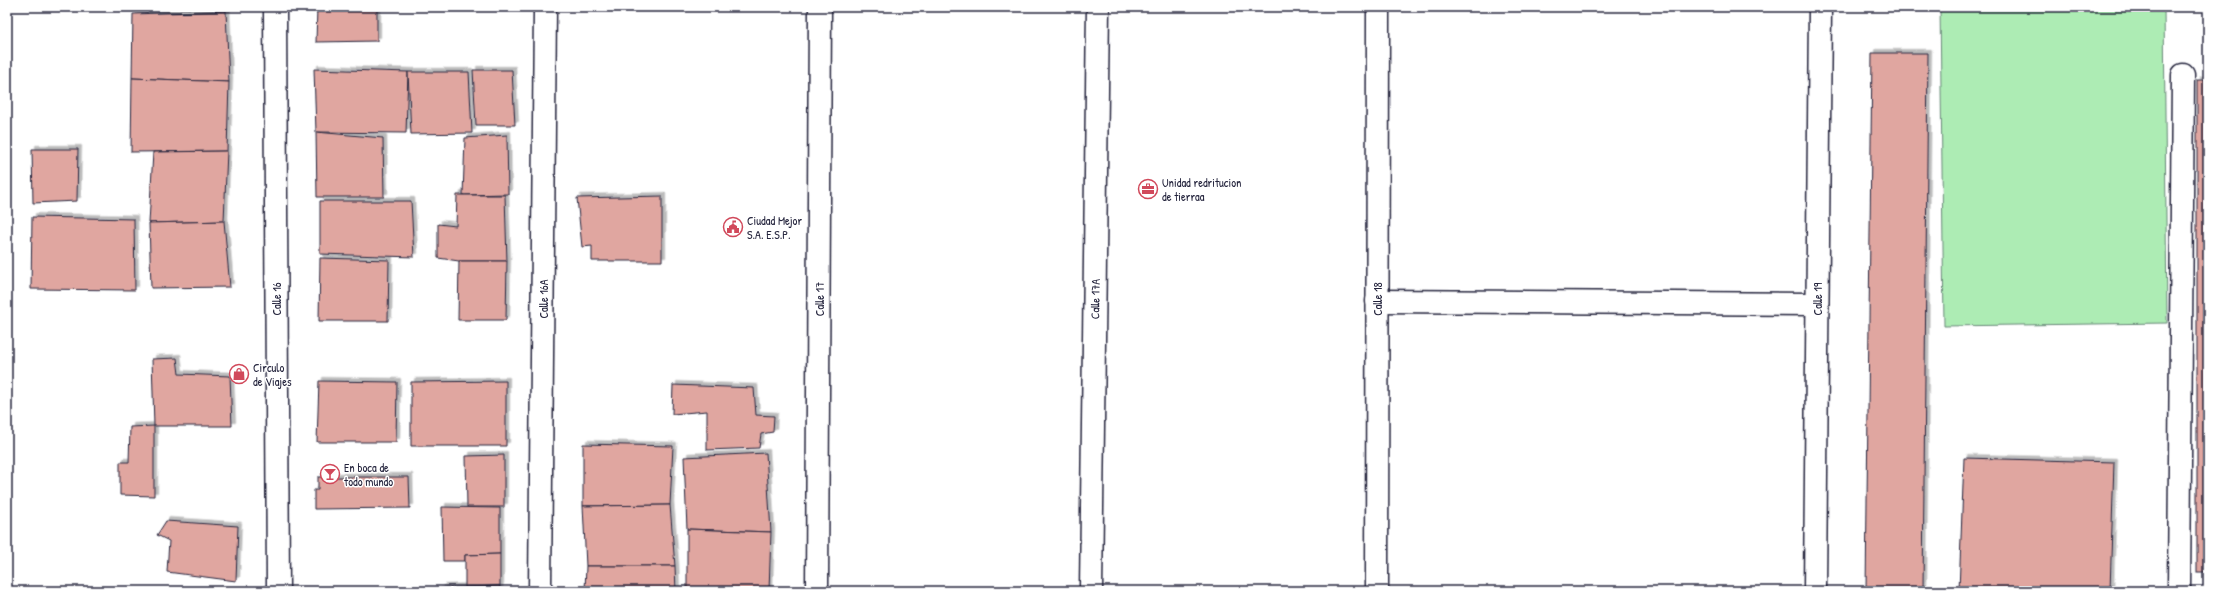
<svg xmlns="http://www.w3.org/2000/svg" width="2215" height="598" viewBox="0 0 2215 598" font-family="'Patrick Hand',sans-serif">
	<style>
		.green { fill: #adecb4; stroke: #688778 }
		.building { fill: #e0a6a0; stroke: #22223b; filter: url(#shadow) }
		.lines { fill: none; stroke-linecap: round; stroke-linejoin: round }
		.minor-casing { stroke: #22223b; stroke-width: 25 }
		.minor { stroke: #fff; stroke-width: 22 }
		.labels { text-anchor: middle; dominant-baseline: central; stroke-width: 3; stroke-linejoin: round; paint-order: stroke }
		.poi-label { font-size: 12px; fill: #22223b; stroke: #fff; text-anchor: start }
		.street-label { font-size: 12px; fill: #22223b; stroke: #fff }
	</style>
	<defs>
		<filter id="shadow"><feDropShadow dx="3.5" dy="-3.5" stdDeviation="0" flood-color="#0004"/></filter>
	</defs>
	<rect width="100%" height="100%" fill="#fff"/>
	<filter id="ink" filterUnits="userSpaceOnUse"><feTurbulence type="fractalNoise" baseFrequency=".025" numOctaves="2"/><feDisplacementMap in="SourceGraphic" scale="8" xChannelSelector="R" yChannelSelector="G"/><feConvolveMatrix kernelMatrix="1 2 1 2 8 2 1 2 1" color-interpolation-filters="sRGB"/></filter>
	<g filter="url(#ink)">
		<!-- green -->
		<path class="green" d="M1940 7H2164L2167 323 1944 326Z"/>
		<!-- building -->
		<g class="building">
			<path d="M142 7H231V10Z"/>
			<path d="M317 7H377V41L316 42Z"/>
			<path d="M410 7H445V8Z"/>
			<path d="M226 11 229 82 132 78 133 14Z"/>
			<path d="M1872 53H1928L1923 591H1866Z"/>
			<path d="M314 69 408 72 406 133 316 132Z"/>
			<path d="M473 70H512L515 125H476Z"/>
			<path d="M408 72H469L472 133 411 134Z"/>
			<path d="M132 78 229 82 227 151 131 152Z"/>
			<rect x="2197" y="80" width="11" height="492"/>
			<path d="M316 132 383 138 384 197H317Z"/>
			<path d="M507 135 508 194 463 195 465 138Z"/>
			<path d="M32 149H78L77 201 33 203Z"/>
			<path d="M227 151 224 221 149 223 153 152Z"/>
			<path d="M457 195H505L507 261H459L438 258V224L456 226Z"/>
			<path d="M662 196V261H592V246L582 247 577 198Z"/>
			<path d="M320 201H411L414 257 320 254Z"/>
			<path d="M32 217 134 219 135 290 31 289Z"/>
			<path d="M224 221 230 287 151 288 149 223Z"/>
			<path d="M320 258 389 260 388 321H319Z"/>
			<path d="M459 261H507L506 320H458Z"/>
			<path d="M177 358 179 374 230 376 232 426H154L152 359Z"/>
			<path d="M319 381 397 382 396 442H317Z"/>
			<path d="M506 381V446H411V382Z"/>
			<path d="M673 385 754 388 756 415 774 416 773 432 761 434 759 448 707 450V411L672 414Z"/>
			<path d="M154 426V496L120 495V462H129L130 427Z"/>
			<path d="M583 444 673 446 670 505 583 506Z"/>
			<path d="M766 453 771 532 687 529 684 457Z"/>
			<path d="M504 455V507H467L466 456Z"/>
			<path d="M1964 458 2114 462 2110 591H1959Z"/>
			<path d="M318 477H409L410 508 314 509V490H318Z"/>
			<path d="M670 505 675 566H586L583 506Z"/>
			<path d="M442 507 500 508V554L465 555V561H443Z"/>
			<path d="M166 521 238 526 236 581 167 572 169 541 157 535Z"/>
			<path d="M687 529 771 532 769 591H687Z"/>
			<path d="M500 554V586L465 587V555Z"/>
			<path d="M586 566H675L676 591H585Z"/>
			<path d="M500 586 499 591H441V588Z"/>
		</g>
		<g class="lines">
			<defs>
				<g id="minor">
					<path d="M275 7 278 591"/>
					<path d="M1377 301 1817 304"/>
					<path d="M540 591 545 7"/>
					<path d="M817 591 820 7"/>
					<path d="M1091 591 1098 7"/>
					<path d="M1377 591 1378 7"/>
					<path d="M1815 591 1820 7"/>
					<path d="M2179 591 2183 75"/>
				</g>
			</defs>
			<!-- minor casing -->
			<use href="#minor" class="minor-casing"/>
			<!-- minor -->
			<use href="#minor" class="minor"/>
		</g>
	</g>
	<!-- icons -->
	<defs>
		<symbol id="office-ring" viewBox="-11 -11 22 22"><circle r="9.5" fill="#fff" stroke="#d1495b" stroke-width="1.5"/><path d="M-6-3h4V-5.5h4V-3h4V5H-6ZM-1-4.5V-3h2v-1.5ZM-6 0V1H6V0Z" fill="#d1495b"/></symbol>
		<symbol id="civic-ring" viewBox="-11 -11 22 22"><circle r="9.5" fill="#fff" stroke="#d1495b" stroke-width="1.5"/><path d="M-.6-6.5H3V-4.5H.6V-3L4-1V1h2V6H-6V1h2V-1L-.6-3ZM-1.2 2.5V6h2.4V2.5Z" fill="#d1495b"/></symbol>
		<symbol id="shop-ring" viewBox="-11 -11 22 22"><circle r="9.5" fill="#fff" stroke="#d1495b" stroke-width="1.5"/><path d="M-5-2.5h2.3a2.7 3.5 0 0 1 5.4 0H5L5.5 6h-11ZM-1.5-2.5h3a1.5 2.3 0 0 0-3 0Z" fill="#d1495b"/></symbol>
		<symbol id="bar-ring" viewBox="-11 -11 22 22"><circle r="9.5" fill="#fff" stroke="#d1495b" stroke-width="1.5"/><path d="M-6-5H6L.8 .8V4.5H3.5V6h-7V4.5H-.8V.8Z" fill="#d1495b"/></symbol>
	</defs>
	<g fill-rule="evenodd">
		<use href="#office-ring" x="1137" y="178" width="22" height="22"/>
		<use href="#civic-ring" x="722" y="216" width="22" height="22"/>
		<use href="#shop-ring" x="228" y="363" width="22" height="22"/>
		<use href="#bar-ring" x="319" y="463" width="22" height="22"/>
	</g>
	<g class="labels">
		<!-- poi labels -->
		<g class="poi-label">
			<text x="1162" y="182">Unidad redritucion<tspan x="1162" dy="14">de tierraa</tspan></text>
			<text x="747" y="220">Ciudad Mejor<tspan x="747" dy="14">S.A. E.S.P.</tspan></text>
			<text x="253" y="367">Circulo<tspan x="253" dy="14">de Viajes</tspan></text>
			<text x="344" y="467">En boca de<tspan x="344" dy="14">todo mundo</tspan></text>
		</g>
		<!-- street labels -->
		<g class="street-label">
			<text transform="translate(276 299) rotate(-90)">Calle 16</text>
			<text transform="translate(543 299) rotate(-90)">Calle 16A</text>
			<text transform="translate(819 299) rotate(-90)">Calle 17</text>
			<text transform="translate(1095 299) rotate(-89)">Calle 17A</text>
			<text transform="translate(1377 299) rotate(-90)">Calle 18</text>
			<text transform="translate(1817 299) rotate(-90)">Calle 19</text>
		</g>
	</g>
	<!-- margin -->
	<rect width="2215" height="598" fill="none" stroke="#fff" stroke-width="24"/>
	<rect x="12" y="12" width="2191" height="574" fill="none" stroke="#22223b" stroke-width="1.5" filter="url(#ink)"/>
</svg>
